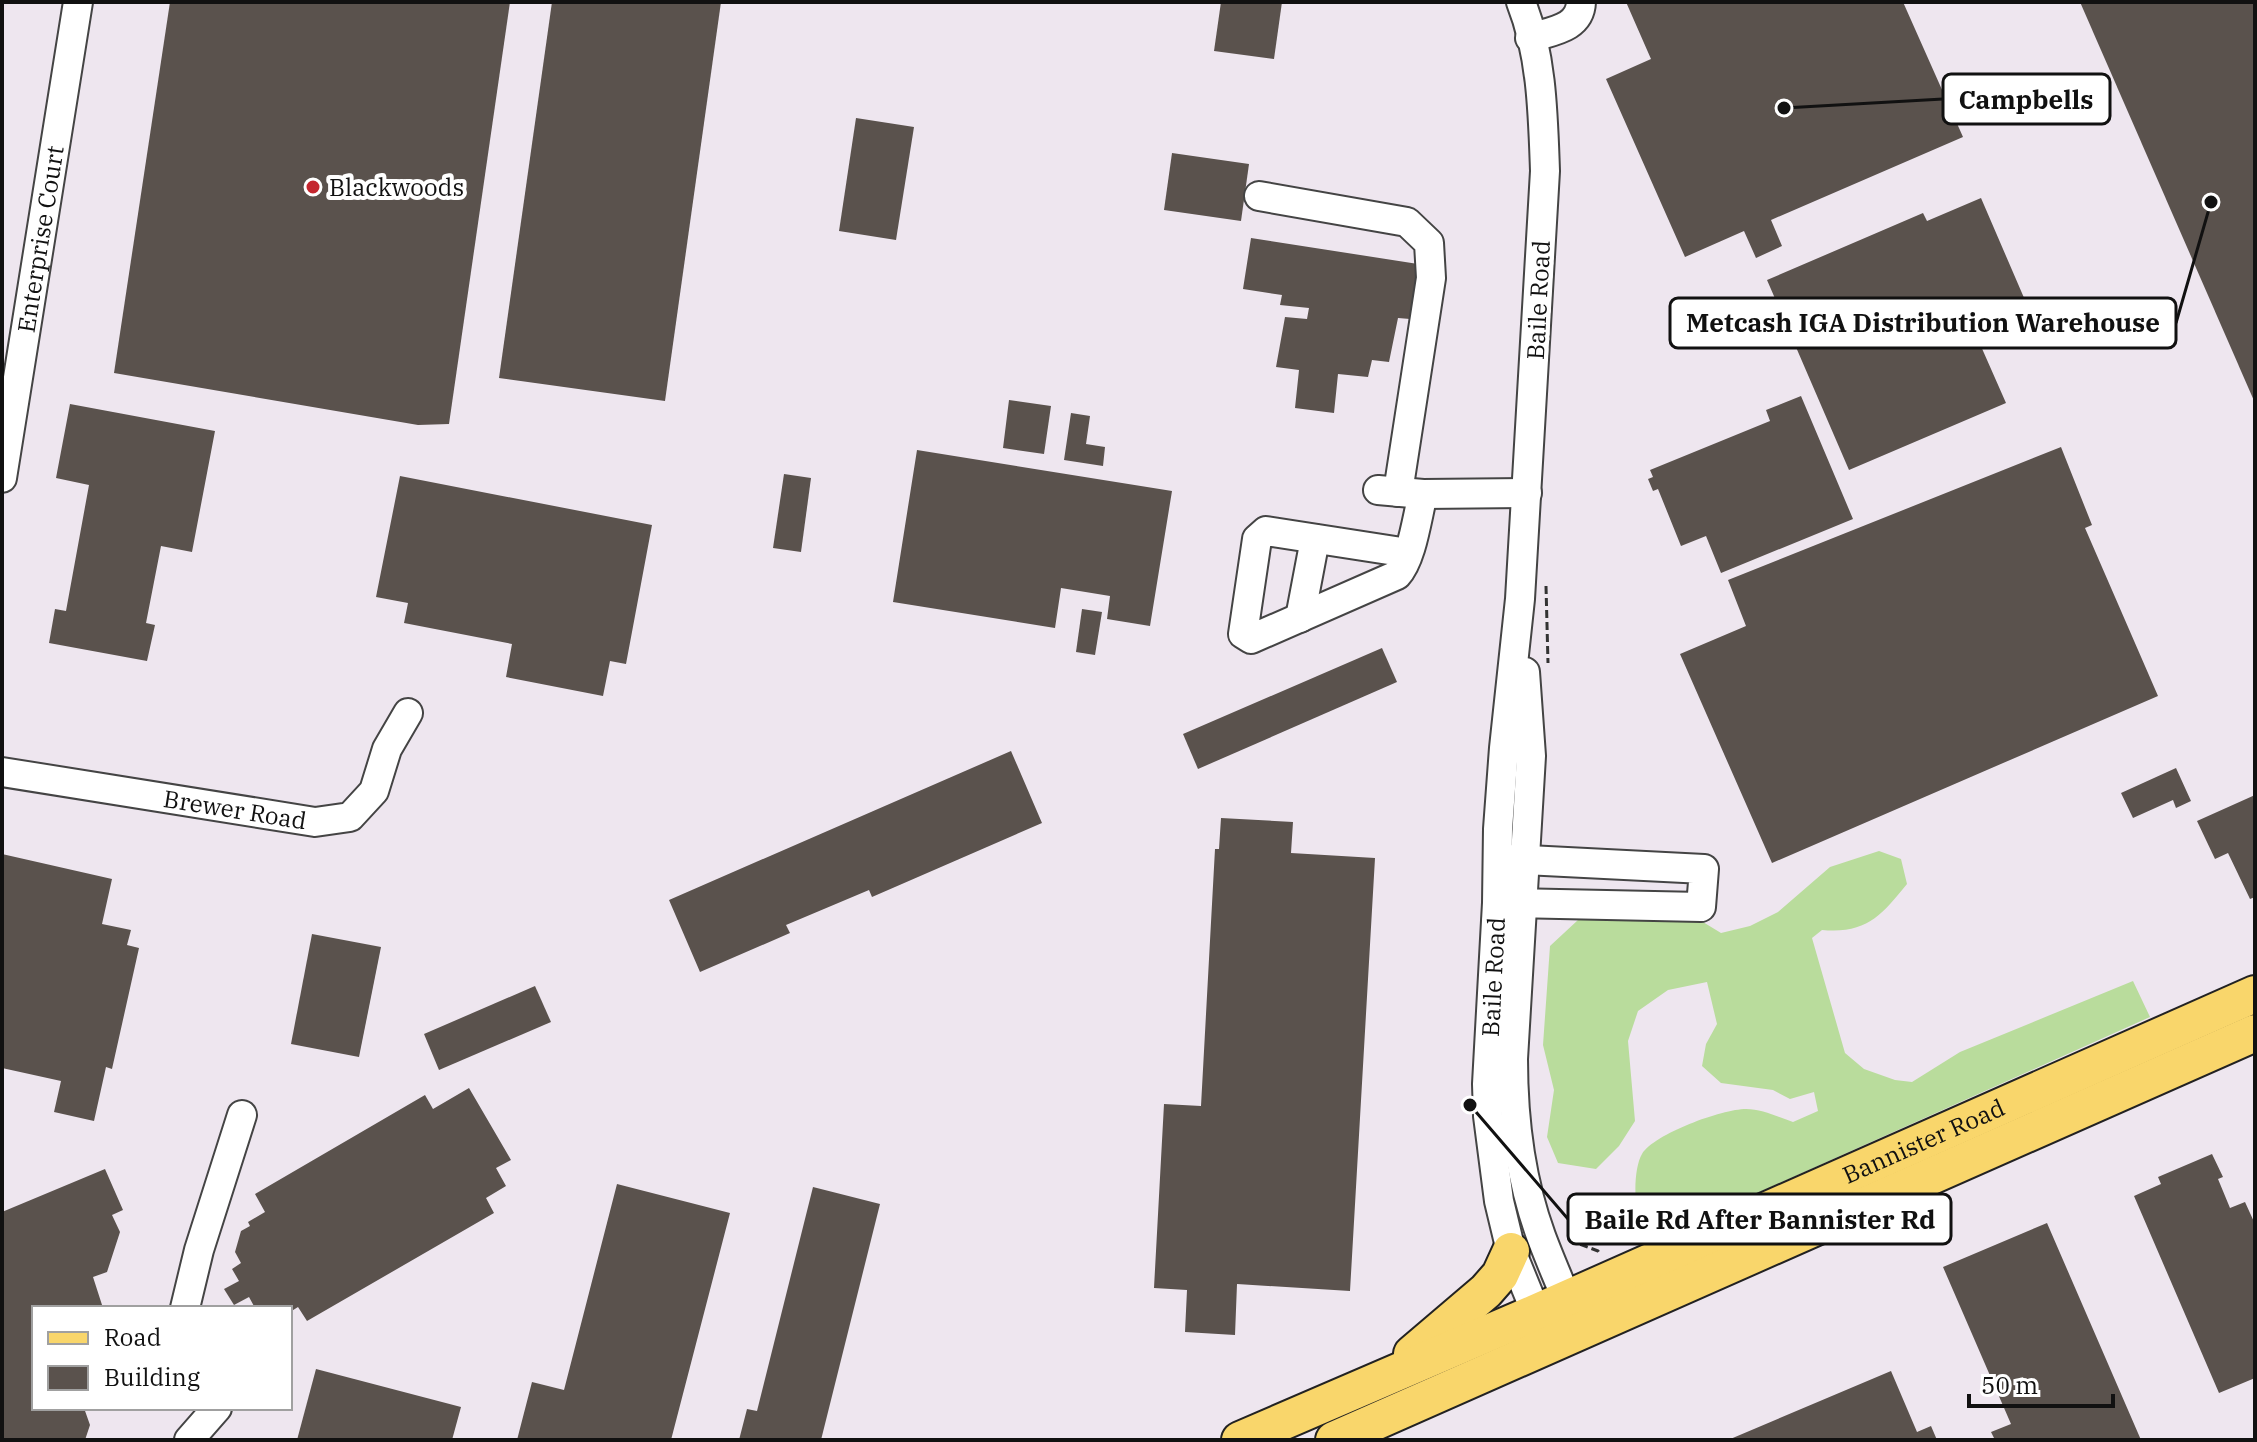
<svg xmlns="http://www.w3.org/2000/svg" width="2257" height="1442" viewBox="0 0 2257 1442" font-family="'IBM Plex Serif',serif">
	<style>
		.industrial { fill: #eee6ef; fill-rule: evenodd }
		.forest { fill: #b9dc9c }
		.building { fill: #5a524d }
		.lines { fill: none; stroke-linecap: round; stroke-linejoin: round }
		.minor-casing { stroke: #444; stroke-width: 32 }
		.major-casing { stroke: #222; stroke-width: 40 }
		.path { stroke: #333; stroke-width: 3; stroke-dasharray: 8 4; stroke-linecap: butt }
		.minor { stroke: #fff; stroke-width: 28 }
		.major { stroke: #f9d66b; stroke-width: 36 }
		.poi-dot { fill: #c4262e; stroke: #fff; stroke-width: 3 }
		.labels { text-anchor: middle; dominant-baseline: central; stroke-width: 8; stroke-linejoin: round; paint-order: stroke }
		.poi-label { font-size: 24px; fill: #111; stroke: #fff; text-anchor: start }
		.street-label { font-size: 24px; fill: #111; stroke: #fff }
		.leader { fill: none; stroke: #111; stroke-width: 3 }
		.callout-dot { fill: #111; stroke: #fff; stroke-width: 3 }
		.callout { fill: #fff; stroke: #111; stroke-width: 3 }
		.callout-label { font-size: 26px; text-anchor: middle; font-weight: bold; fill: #111 }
	</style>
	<rect width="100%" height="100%" fill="#fffdf5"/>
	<!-- industrial -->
	<path class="industrial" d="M2 2H2255V1440H2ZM34 1308H290V1408H34Z"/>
	<!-- forest -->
	<path class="forest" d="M1879 851 1901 859 1907 884C1881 916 1866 934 1822 930L1812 938 1845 1053 1864 1069 1895 1080 1912 1082 1960 1052 2133 981 2150 1017 1657 1238C1653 1234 1647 1230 1643 1226 1633 1212 1633 1169 1642 1154 1654 1134 1722 1109 1746 1109 1762 1109 1778 1117 1793 1122L1818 1111 1814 1092 1790 1099 1773 1090 1721 1083 1702 1066 1706 1044 1717 1024 1707 982 1668 990 1638 1011 1628 1041 1635 1121 1619 1146 1596 1169 1558 1163 1547 1137 1554 1090 1543 1045 1550 946 1578 920 1613 911 1698 919 1721 933 1750 926 1778 912 1830 867Z"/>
	<!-- building -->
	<g class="building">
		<path d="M170 2H510L449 424 418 425 114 373Z"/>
		<path d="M552 2H721L665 401 499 378Z"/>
		<path d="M1221 2H1282L1274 59 1214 51Z"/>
		<path d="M1626 2H1903L1963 137 1771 220 1782 246 1756 258 1744 231 1685 257 1606 79 1651 59Z"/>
		<path d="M2080 2H2255V403Z"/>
		<path d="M856 118 914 127 896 240 839 231Z"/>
		<path d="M1172 153 1249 164 1241 221 1164 210Z"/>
		<path d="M1981 198 2034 321 1980 344 2006 403 1849 470 1767 280 1923 213 1927 221Z"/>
		<path d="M1251 238 1418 264 1410 319 1398 318 1389 362 1372 360 1368 377 1338 374 1334 413 1295 408 1299 370 1276 367 1285 317 1307 319 1309 308 1280 305 1282 295 1243 289Z"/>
		<path d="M1801 396 1853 519 1721 573 1706 536 1681 546 1658 489 1653 491 1648 479 1653 477 1650 470 1770 421 1766 410Z"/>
		<path d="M1009 400 1051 406 1044 454 1003 448Z"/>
		<path d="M70 404 215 431 192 552 161 546 146 623 155 625 147 661 49 643 55 609 66 611 89 485 56 478Z"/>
		<path d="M1071 413 1090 416 1086 444 1105 447 1103 466 1064 460Z"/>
		<path d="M2061 447 2092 525 2085 528 2158 696 1772 863 1680 654 1746 626 1728 580Z"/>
		<path d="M917 450 1172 491 1150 626 1107 619 1110 596 1061 588 1055 628 893 602Z"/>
		<path d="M784 474 811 478 801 552 773 548Z"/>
		<path d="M400 476 652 525 626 664 610 661 603 696 506 677 512 644 404 623 408 603 376 597Z"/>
		<path d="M1082 609 1102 612 1095 655 1076 652Z"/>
		<path d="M1382 648 1397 682 1198 769 1183 734Z"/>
		<path d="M1011 751 1042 823 872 897 869 890 786 925 790 933 700 972 669 900Z"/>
		<path d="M2176 768 2191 801 2176 808 2173 800 2133 818 2121 793Z"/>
		<path d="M2255 795V897L2250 899 2228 853 2215 859 2197 821Z"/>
		<path d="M1221 818 1293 822 1291 853 1375 858 1350 1291 1237 1284 1235 1335 1185 1332 1187 1290 1154 1288 1164 1104 1201 1106 1215 849H1219Z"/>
		<path d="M2 854 112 879 102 924 131 930 127 945 139 948 112 1069 106 1067 94 1121 54 1112 61 1081 2 1068Z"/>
		<path d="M312 934 381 947 359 1057 291 1044Z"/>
		<path d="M535 986 551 1022 439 1070 424 1034Z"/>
		<path d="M469 1088 511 1160 496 1168 506 1186 486 1198 494 1213 307 1321 298 1307 290 1312V1308L280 1306 267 1308 266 1305 255 1308 249 1297 234 1305 224 1289 239 1281 232 1269 241 1263 235 1252 241 1231 250 1226 248 1222 265 1212 255 1194 425 1095 433 1109Z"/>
		<path d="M2212 1154 2223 1177 2218 1179 2230 1208 2245 1202 2255 1224V1378L2219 1393 2134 1196 2161 1184 2158 1177Z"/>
		<path d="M105 1169 123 1210 112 1215 120 1232 107 1272 93 1277 103 1308H34V1408H84L90 1425 85 1440H2V1212Z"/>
		<path d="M617 1184 730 1213 671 1440H517L532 1382 564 1390Z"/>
		<path d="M813 1187 880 1204 821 1440H739L747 1409 757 1411Z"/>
		<path d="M2047 1223 2141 1440H1995L1991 1432 2011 1424 1943 1267Z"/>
		<path d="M316 1369 461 1407 452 1440H297Z"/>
		<path d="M1891 1371 1917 1432 1931 1426 1937 1440H1728Z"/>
	</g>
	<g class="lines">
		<defs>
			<g id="minor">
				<path d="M1521 2C1542 55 1543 115 1545 171L1520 599 1504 748 1498 829 1497 903 1487 1084 1488 1116 1499 1201 1511 1251 1544 1332"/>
				<path d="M1530 38C1551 31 1580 29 1581 2"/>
				<path d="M1259 196 1407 222 1429 243 1431 278 1398 492"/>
				<path id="s1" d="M2 478 78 2"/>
				<path d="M1378 490 1423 494 1527 493"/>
				<path d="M1408 553 1266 531 1257 539 1243 634 1251 639 1397 575C1412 559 1417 517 1423 494"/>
				<path d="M1300 618 1315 539"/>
				<path d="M1525 672 1531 756 1513 1059C1513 1119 1520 1179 1541 1236 1551 1263 1563 1289 1573 1316"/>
				<path id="s2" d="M2 772 315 822 350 817 374 791 387 749 408 713"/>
				<path d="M1506 903 1701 907 1704 869 1507 859"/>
				<path d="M185 1308 199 1250 242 1115"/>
				<path d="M189 1440 217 1408"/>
			</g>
			<g id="major">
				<path d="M1412 1354 1486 1291 1500 1275 1511 1251"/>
				<path id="s3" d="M1240 1440 1535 1313 2255 994"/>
				<path d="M1334 1440 2255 1033"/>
			</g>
		</defs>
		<!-- minor casing -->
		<use href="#minor" class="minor-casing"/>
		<!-- major casing -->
		<use href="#major" class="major-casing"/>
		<!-- path -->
		<g class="path">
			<path d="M1546 586 1548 663"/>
			<path d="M1569 1240 1598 1251 1601 1255"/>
		</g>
		<!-- minor -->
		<use href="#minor" class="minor"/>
		<!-- major -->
		<use href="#major" class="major"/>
	</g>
	<!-- markers -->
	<circle class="poi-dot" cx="313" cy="187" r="8"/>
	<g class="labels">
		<!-- poi labels -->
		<g class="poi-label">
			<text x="329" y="187">Blackwoods</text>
		</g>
		<!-- street labels -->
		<g class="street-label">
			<text stroke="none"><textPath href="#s1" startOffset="242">Enterprise Court</textPath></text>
			<text transform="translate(1538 300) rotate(-87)">Baile Road</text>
			<text stroke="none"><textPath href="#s2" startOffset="236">Brewer Road</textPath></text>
			<text transform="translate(1493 977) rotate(-87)">Baile Road</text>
			<text stroke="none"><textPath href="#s3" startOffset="746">Bannister Road</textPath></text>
		</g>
	</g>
	<!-- callouts -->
	<path class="leader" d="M1784 108L1943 99M2211 202L2176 323M1470 1105L1568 1219"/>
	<g class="callout-dot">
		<circle cx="1784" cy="108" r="8"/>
		<circle cx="2211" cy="202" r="8"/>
		<circle cx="1470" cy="1105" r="8"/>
	</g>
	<g class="callout">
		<rect x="1943" y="74" width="167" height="50" rx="8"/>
		<rect x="1670" y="298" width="506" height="50" rx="8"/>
		<rect x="1568" y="1194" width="383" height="50" rx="8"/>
	</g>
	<g class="callout-label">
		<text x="2026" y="109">Campbells</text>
		<text x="1923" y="332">Metcash IGA Distribution Warehouse</text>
		<text x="1760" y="1229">Baile Rd After Bannister Rd</text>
	</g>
	<!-- border -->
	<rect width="2257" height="1442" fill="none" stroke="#111111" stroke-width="8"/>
	<!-- legend -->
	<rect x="32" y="1306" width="260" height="104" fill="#ffffff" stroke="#a0a0a0" stroke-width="2"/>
	<rect x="48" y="1332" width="40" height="12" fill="#f9d66b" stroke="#a0a0a0" stroke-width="2"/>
	<text x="104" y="1346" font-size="24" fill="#111111">Road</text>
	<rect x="48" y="1366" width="40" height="24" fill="#5a524d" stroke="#a0a0a0" stroke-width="2"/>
	<text x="104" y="1386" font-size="24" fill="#111111">Building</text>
	<!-- scale -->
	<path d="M1969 1394v12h144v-12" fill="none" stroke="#111111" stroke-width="4"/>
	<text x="1981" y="1394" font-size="24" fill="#111111" stroke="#ffffff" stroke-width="6" paint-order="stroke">50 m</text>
</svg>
